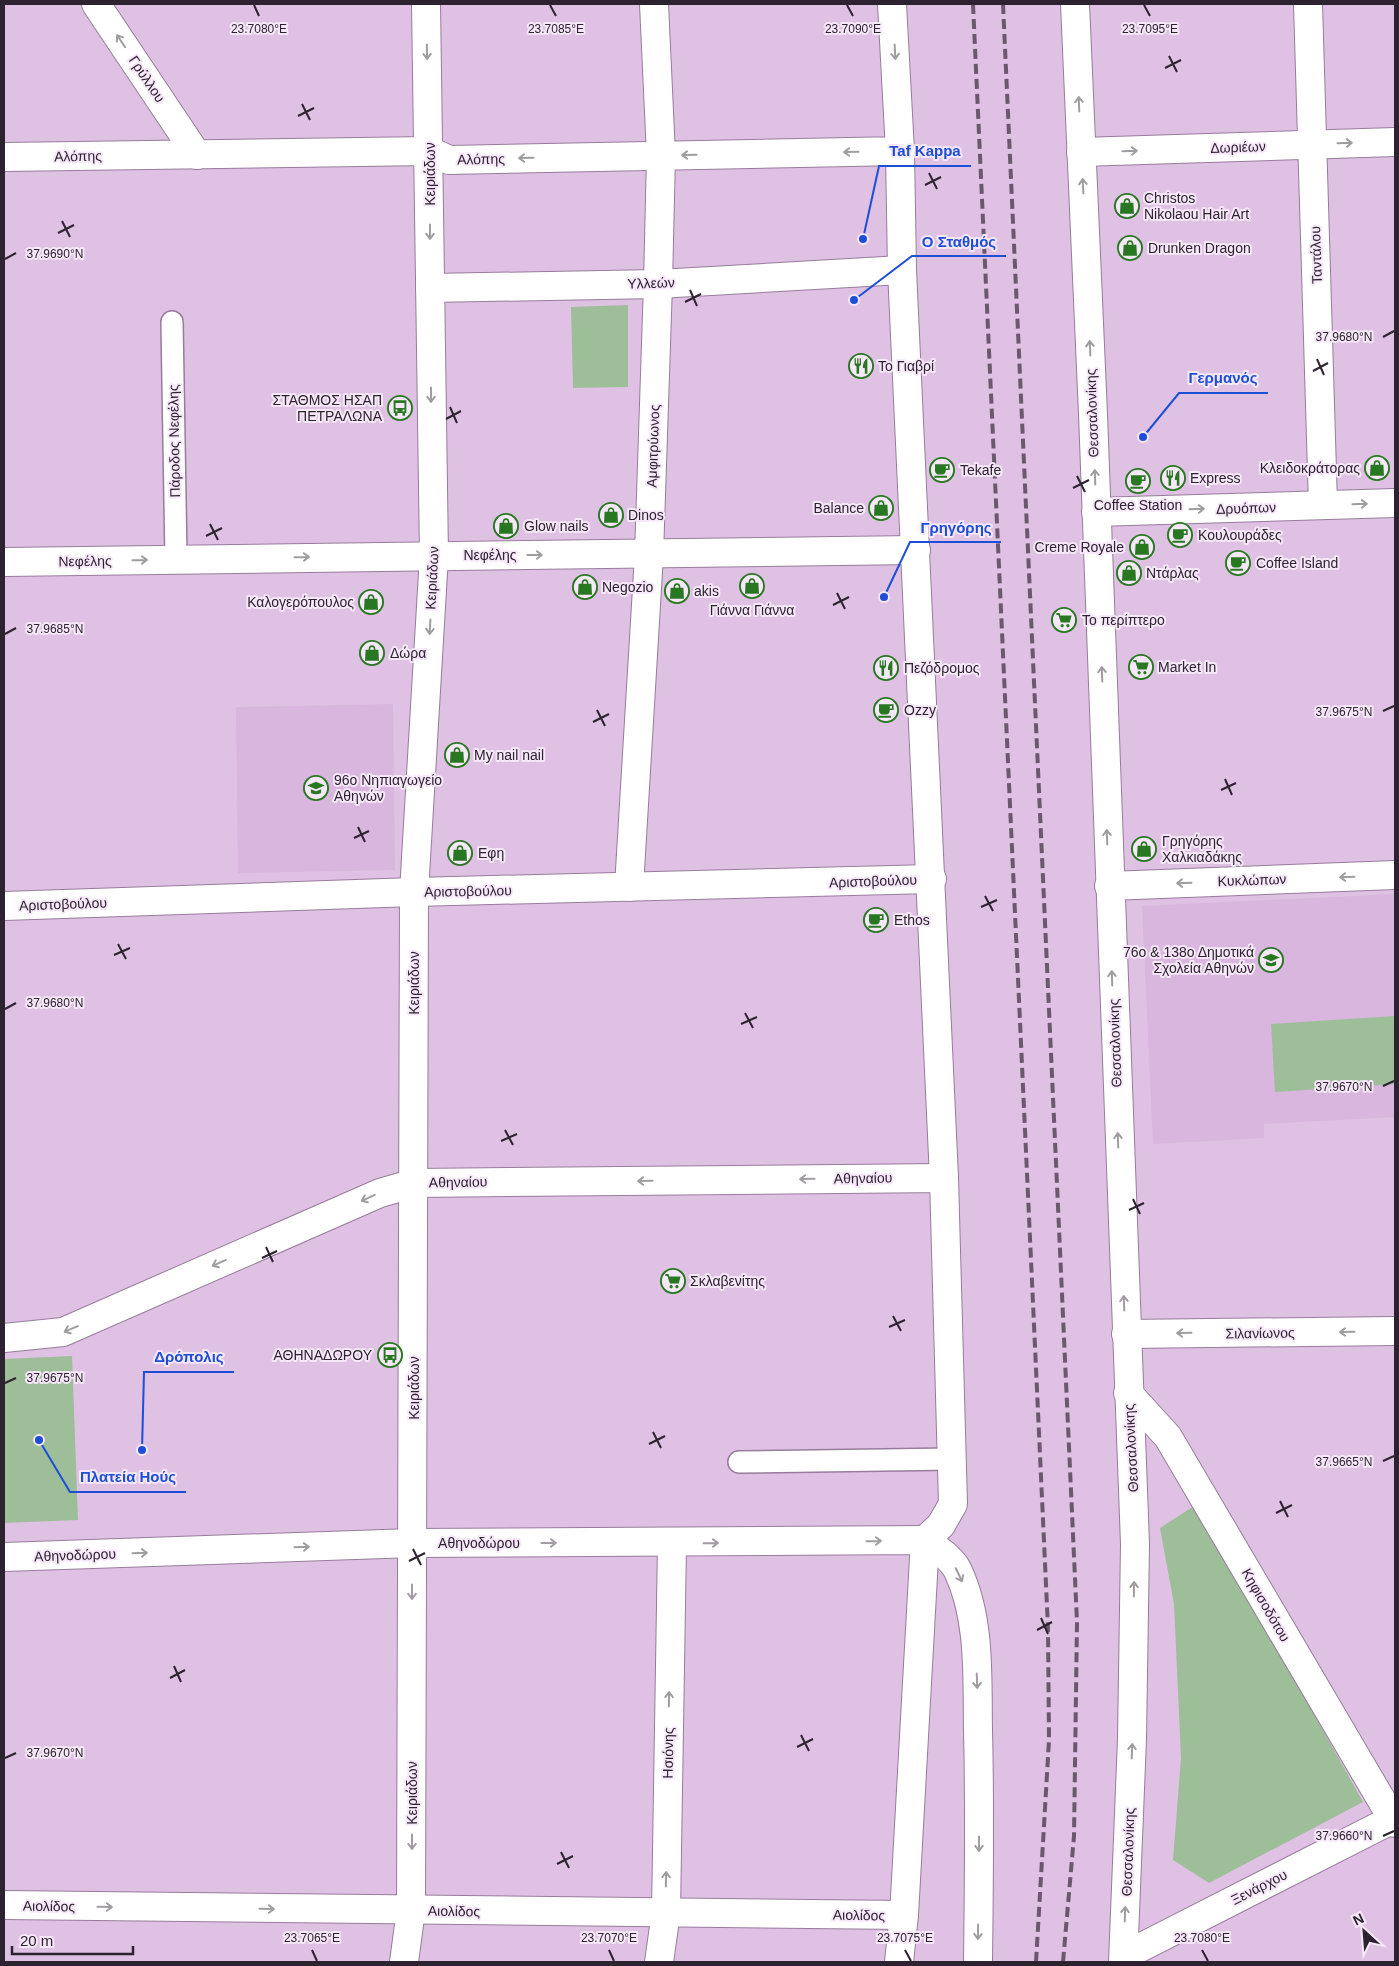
<svg xmlns="http://www.w3.org/2000/svg" width="1399" height="1966" viewBox="0 0 1399 1966" font-family="Arial,sans-serif">
	<style>
		.built { fill: #d8b6dd }
		.green { fill: #9dbe99 }
		.lines { fill: none; stroke-linecap: round; stroke-linejoin: round }
		.service-casing { stroke: #977c9b; stroke-width: 24 }
		.pedestrian-casing { stroke: #977c9b; stroke-width: 30 }
		.minor-casing { stroke: #977c9b; stroke-width: 30 }
		.tertiary-casing { stroke: #977c9b; stroke-width: 30 }
		.service { stroke: #fff; stroke-width: 21 }
		.pedestrian { stroke: #fff; stroke-width: 28 }
		.minor { stroke: #fff; stroke-width: 28 }
		.tertiary { stroke: #fff; stroke-width: 28 }
		.rail { stroke: #6a586c; stroke-width: 4; stroke-dasharray: 10 5; stroke-linecap: butt }
		.oneway { stroke: #a09ca1 }
		.ticks { fill: none; stroke: #2d222f; stroke-width: 2 }
		.labels { text-anchor: middle; dominant-baseline: central; stroke-width: 4; stroke-linejoin: round; paint-order: stroke }
		.street-label { font-size: 14px; fill: #2d222f; stroke: #f7e8f9 }
		.poi-label { font-size: 14px; fill: #2d222f; stroke: #f7e8f9; text-anchor: start }
		.ticks-label { font-size: 12px; text-anchor: middle; fill: #2d222f; stroke: #f7e8f9; stroke-width: 4; stroke-linejoin: round; paint-order: stroke }
		.leader { fill: none; stroke: #1d4ed8; stroke-width: 2 }
		.callout-dot { fill: #1d4ed8; stroke: #f7e8f9; stroke-width: 2 }
		.callout-label { font-size: 15px; text-anchor: middle; font-weight: bold; fill: #1d4ed8; stroke: #f7e8f9; stroke-width: 4; stroke-linejoin: round; paint-order: stroke }
	</style>
	<rect width="100%" height="100%" fill="#dfc2e3"/>
	<!-- built -->
	<g class="built">
		<path d="M393 704 395 870 238 873 236 707Z"/>
		<path d="M1395 894V1117L1264 1124V1138L1153 1144 1142 906Z"/>
	</g>
	<!-- green -->
	<g class="green">
		<path d="M628 305V387L573 388 571 307Z"/>
		<path d="M1395 1016V1084L1275 1092 1271 1024Z"/>
		<path d="M72 1356 78 1520 4 1523V1359Z"/>
		<path d="M1197 1504 1363 1802 1209 1883 1173 1860 1181 1758 1174 1604 1160 1528Z"/>
	</g>
	<g class="lines">
		<defs>
			<g id="service">
				<path d="M172 322 176 559"/>
				<path d="M739 1462 952 1459"/>
			</g>
			<g id="pedestrian">
				<path d="M900 151 902 270 944 1178"/>
				<path d="M4 906 414 892"/>
				<path d="M1128 1393 1168 1437 1395 1823"/>
				<path d="M1124 1956 1395 1818"/>
				<path d="M899 1962 904 1915 925 1540"/>
			</g>
			<g id="minor">
				<path d="M96 4 197 155"/>
				<path d="M1308 4 1323 505"/>
				<path d="M4 157 430 151 449 160 900 151 892 4"/>
				<path d="M430 288 658 284 902 270"/>
				<path d="M1096 512 1395 503"/>
				<path d="M4 562 916 550"/>
				<path d="M629 887 649 555 658 284 661 155 654 4"/>
				<path d="M414 892 932 879"/>
				<path d="M1126 1334 1395 1331"/>
				<path d="M4 1338 63 1332 380 1193 415 1183 944 1178 953 1504 941 1525 925 1540"/>
				<path d="M4 1557 413 1543"/>
				<path d="M4 1905 904 1915"/>
				<path d="M659 1962 666 1913 672 1543"/>
			</g>
			<g id="tertiary">
				<path d="M1075 4 1093 414 1135 1544 1132 1739 1123 1962"/>
				<path d="M1081 152 1395 142"/>
				<path d="M1109 886 1395 875"/>
				<path d="M413 1543 925 1540C937 1549 952 1558 958 1571 981 1620 977 1679 978 1731 980 1808 979 1885 978 1962"/>
				<path d="M404 1962 411 1910 414 892 434 556 426 4"/>
			</g>
		</defs>
		<!-- service casing -->
		<use href="#service" class="service-casing"/>
		<!-- pedestrian casing -->
		<use href="#pedestrian" class="pedestrian-casing"/>
		<!-- minor casing -->
		<use href="#minor" class="minor-casing"/>
		<!-- tertiary casing -->
		<use href="#tertiary" class="tertiary-casing"/>
		<!-- service -->
		<use href="#service" class="service"/>
		<!-- pedestrian -->
		<use href="#pedestrian" class="pedestrian"/>
		<!-- minor -->
		<use href="#minor" class="minor"/>
		<!-- tertiary -->
		<use href="#tertiary" class="tertiary"/>
		<!-- rail -->
		<g class="rail">
			<path d="M973 4 1048 1628 1049 1740 1036 1962"/>
			<path d="M1003 4 1077 1622 1074 1836 1063 1962"/>
		</g>
	</g>
	<!-- one-way arrows -->
	<defs><path id="oneway-shaft" d="M-6 0H5M1.5-3L5.5 0L1.5 3" fill="none" stroke-width="1.6" stroke-linecap="round" stroke-linejoin="round" transform="scale(1.25)"/></defs>
	<g class="oneway">
		<use href="#oneway-shaft" transform="translate(121 41) rotate(-124)"/>
		<use href="#oneway-shaft" transform="translate(427 52) rotate(89)"/>
		<use href="#oneway-shaft" transform="translate(895 52) rotate(87)"/>
		<use href="#oneway-shaft" transform="translate(1079 104) rotate(-92)"/>
		<use href="#oneway-shaft" transform="translate(1345 143) rotate(-2)"/>
		<use href="#oneway-shaft" transform="translate(1130 151) rotate(-2)"/>
		<use href="#oneway-shaft" transform="translate(851 152) rotate(179)"/>
		<use href="#oneway-shaft" transform="translate(689 155) rotate(179)"/>
		<use href="#oneway-shaft" transform="translate(526 158) rotate(179)"/>
		<use href="#oneway-shaft" transform="translate(1083 186) rotate(-93)"/>
		<use href="#oneway-shaft" transform="translate(430 232) rotate(90)"/>
		<use href="#oneway-shaft" transform="translate(1090 348) rotate(-93)"/>
		<use href="#oneway-shaft" transform="translate(431 395) rotate(90)"/>
		<use href="#oneway-shaft" transform="translate(1095 477) rotate(-92)"/>
		<use href="#oneway-shaft" transform="translate(1360 504) rotate(-2)"/>
		<use href="#oneway-shaft" transform="translate(1197 509) rotate(-2)"/>
		<use href="#oneway-shaft" transform="translate(535 555)"/>
		<use href="#oneway-shaft" transform="translate(302 557) rotate(-1)"/>
		<use href="#oneway-shaft" transform="translate(140 560) rotate(-1)"/>
		<use href="#oneway-shaft" transform="translate(430 627) rotate(93)"/>
		<use href="#oneway-shaft" transform="translate(1102 674) rotate(-92)"/>
		<use href="#oneway-shaft" transform="translate(1107 837) rotate(-92)"/>
		<use href="#oneway-shaft" transform="translate(1347 877) rotate(178)"/>
		<use href="#oneway-shaft" transform="translate(1184 883) rotate(178)"/>
		<use href="#oneway-shaft" transform="translate(1112 978) rotate(-92)"/>
		<use href="#oneway-shaft" transform="translate(1118 1140) rotate(-92)"/>
		<use href="#oneway-shaft" transform="translate(807 1179) rotate(179)"/>
		<use href="#oneway-shaft" transform="translate(645 1181) rotate(179)"/>
		<use href="#oneway-shaft" transform="translate(368 1198) rotate(156)"/>
		<use href="#oneway-shaft" transform="translate(219 1263) rotate(156)"/>
		<use href="#oneway-shaft" transform="translate(1124 1303) rotate(-92)"/>
		<use href="#oneway-shaft" transform="translate(71 1329) rotate(157)"/>
		<use href="#oneway-shaft" transform="translate(1347 1332) rotate(179)"/>
		<use href="#oneway-shaft" transform="translate(1184 1333) rotate(179)"/>
		<use href="#oneway-shaft" transform="translate(874 1541) rotate(-1)"/>
		<use href="#oneway-shaft" transform="translate(549 1543)"/>
		<use href="#oneway-shaft" transform="translate(711 1543) rotate(-1)"/>
		<use href="#oneway-shaft" transform="translate(302 1547) rotate(-2)"/>
		<use href="#oneway-shaft" transform="translate(140 1553) rotate(-2)"/>
		<use href="#oneway-shaft" transform="translate(959 1575) rotate(65)"/>
		<use href="#oneway-shaft" transform="translate(1134 1589) rotate(-89)"/>
		<use href="#oneway-shaft" transform="translate(412 1592) rotate(90)"/>
		<use href="#oneway-shaft" transform="translate(977 1681) rotate(88)"/>
		<use href="#oneway-shaft" transform="translate(669 1699) rotate(-89)"/>
		<use href="#oneway-shaft" transform="translate(1132 1751) rotate(-88)"/>
		<use href="#oneway-shaft" transform="translate(412 1842) rotate(90)"/>
		<use href="#oneway-shaft" transform="translate(979 1844) rotate(90)"/>
		<use href="#oneway-shaft" transform="translate(666 1879) rotate(-89)"/>
		<use href="#oneway-shaft" transform="translate(105 1907) rotate(1)"/>
		<use href="#oneway-shaft" transform="translate(267 1909) rotate(1)"/>
		<use href="#oneway-shaft" transform="translate(1125 1914) rotate(-88)"/>
		<use href="#oneway-shaft" transform="translate(978 1932) rotate(91)"/>
	</g>
	<!-- ticks -->
	<path class="ticks" d="M254 5 259 16M550 5 556 16M847 5 853 16M1144 5 1150 16M1169 56 1177 72M1165 68 1181 60M302 104 310 120M298 116 314 108M929 173 937 189M925 185 941 177M62 221 70 237M58 233 74 225M5 259 16 253M690 290 697 306M685 302 701 294M1383 337 1394 331M1317 359 1324 375M1313 371 1328 363M450 407 457 423M446 419 461 411M1077 476 1085 492M1073 488 1089 480M210 524 218 540M206 536 222 528M837 593 845 609M833 605 849 597M5 634 16 628M597 710 605 726M1383 711 1394 706M593 722 609 714M1225 779 1232 795M1221 790 1236 783M358 827 365 842M354 838 369 831M985 896 993 911M981 907 997 900M118 944 126 959M114 955 130 948M5 1009 16 1003M745 1013 753 1028M741 1024 757 1017M1383 1086 1394 1081M505 1130 513 1145M501 1141 517 1134M1133 1199 1140 1214M1129 1210 1144 1203M266 1247 273 1262M262 1258 277 1251M893 1316 901 1331M889 1327 905 1320M5 1383 16 1378M653 1432 661 1448M649 1444 665 1436M1383 1461 1394 1456M1280 1501 1288 1517M1276 1513 1292 1505M413 1549 421 1565M409 1561 425 1553M1041 1618 1048 1634M1037 1630 1052 1622M174 1666 181 1682M170 1678 185 1670M801 1735 809 1751M797 1747 813 1739M5 1758 16 1753M1383 1836 1394 1831M561 1852 569 1868M557 1864 573 1856M312 1950 317 1961M609 1950 614 1961M905 1950 911 1961M1202 1950 1208 1961"/>
	<!-- icons -->
	<defs>
		<symbol id="shop-ring" viewBox="-11 -11 22 22"><circle r="9.5" fill="#f7e8f9" stroke="#287821" stroke-width="1.5"/><path d="M-5-2.5h2.3a2.7 3.5 0 0 1 5.4 0H5L5.5 6h-11ZM-1.5-2.5h3a1.5 2.3 0 0 0-3 0Z" fill="#287821"/></symbol>
		<symbol id="restaurant-ring" viewBox="-11 -11 22 22"><circle r="9.5" fill="#f7e8f9" stroke="#287821" stroke-width="1.5"/><path d="M-5-6h1v4h1v-4h1v4h1v-4h1v5L-1.5 .5V6h-2V.5L-5-1ZM5-6V6H3V1.5H1.5Q1.5-4 5-6Z" fill="#287821"/></symbol>
		<symbol id="bus-ring" viewBox="-11 -11 22 22"><circle r="9.5" fill="#f7e8f9" stroke="#287821" stroke-width="1.5"/><path d="M-5-6H5V4H4V6H2V4H-2V6H-4V4H-5ZM-3.5-4V0h7V-4ZM-3.5 1.2v1.5H-2V1.2ZM2 1.2v1.5H3.5V1.2Z" fill="#287821"/></symbol>
		<symbol id="cafe-ring" viewBox="-11 -11 22 22"><circle r="9.5" fill="#f7e8f9" stroke="#287821" stroke-width="1.5"/><path d="M-5.5-4.5H6V0H3Q3 3.5 0 3.5H-2.5Q-5.5 3.5-5.5 0ZM3-3.2v2h1.7v-2ZM-6 4.5H4V6H-6Z" fill="#287821"/></symbol>
		<symbol id="supermarket-ring" viewBox="-11 -11 22 22"><circle r="9.5" fill="#f7e8f9" stroke="#287821" stroke-width="1.5"/><path d="M-6-5.5h2.5l.6 2H6L4.5 2H-2.5L-4.4-4H-6ZM-1.5 3.2a1.3 1.3 0 1 0 .1 0ZM3 3.2a1.3 1.3 0 1 0 .1 0Z" fill="#287821"/></symbol>
		<symbol id="school-ring" viewBox="-11 -11 22 22"><circle r="9.5" fill="#f7e8f9" stroke="#287821" stroke-width="1.5"/><path d="M0-5L7-2L0 1L-7-2ZM-4 1L0 2.5L4 1V4Q0 6-4 4Z" fill="#287821"/></symbol>
	</defs>
	<g fill-rule="evenodd">
		<use href="#shop-ring" x="1113" y="192" width="28" height="28"/>
		<use href="#shop-ring" x="1116" y="234" width="28" height="28"/>
		<use href="#restaurant-ring" x="847" y="352" width="28" height="28"/>
		<use href="#bus-ring" x="386" y="394" width="28" height="28"/>
		<use href="#shop-ring" x="1363" y="454" width="28" height="28"/>
		<use href="#cafe-ring" x="928" y="456" width="28" height="28"/>
		<use href="#restaurant-ring" x="1159" y="464" width="28" height="28"/>
		<use href="#cafe-ring" x="1124" y="467" width="28" height="28"/>
		<use href="#shop-ring" x="867" y="494" width="28" height="28"/>
		<use href="#shop-ring" x="597" y="501" width="28" height="28"/>
		<use href="#shop-ring" x="492" y="512" width="28" height="28"/>
		<use href="#cafe-ring" x="1166" y="521" width="28" height="28"/>
		<use href="#shop-ring" x="1128" y="533" width="28" height="28"/>
		<use href="#cafe-ring" x="1224" y="549" width="28" height="28"/>
		<use href="#shop-ring" x="1115" y="559" width="28" height="28"/>
		<use href="#shop-ring" x="738" y="572" width="28" height="28"/>
		<use href="#shop-ring" x="571" y="573" width="28" height="28"/>
		<use href="#shop-ring" x="663" y="577" width="28" height="28"/>
		<use href="#shop-ring" x="357" y="588" width="28" height="28"/>
		<use href="#supermarket-ring" x="1050" y="606" width="28" height="28"/>
		<use href="#shop-ring" x="358" y="639" width="28" height="28"/>
		<use href="#supermarket-ring" x="1127" y="653" width="28" height="28"/>
		<use href="#restaurant-ring" x="872" y="654" width="28" height="28"/>
		<use href="#cafe-ring" x="872" y="696" width="28" height="28"/>
		<use href="#shop-ring" x="443" y="741" width="28" height="28"/>
		<use href="#school-ring" x="302" y="774" width="28" height="28"/>
		<use href="#shop-ring" x="1130" y="835" width="28" height="28"/>
		<use href="#shop-ring" x="446" y="839" width="28" height="28"/>
		<use href="#cafe-ring" x="862" y="906" width="28" height="28"/>
		<use href="#school-ring" x="1257" y="946" width="28" height="28"/>
		<use href="#supermarket-ring" x="659" y="1267" width="28" height="28"/>
		<use href="#bus-ring" x="376" y="1341" width="28" height="28"/>
	</g>
	<g class="labels">
		<!-- street labels -->
		<g class="street-label">
			<text transform="translate(147 79) rotate(56)">Γρύλλου</text>
			<text transform="translate(1238 147) rotate(-2)">Δωριέων</text>
			<text transform="translate(78 156) rotate(-1)">Αλόπης</text>
			<text transform="translate(481 159) rotate(-1)">Αλόπης</text>
			<text transform="translate(430 174) rotate(-90)">Κειριάδων</text>
			<text transform="translate(1316 255) rotate(-92)">Ταντάλου</text>
			<text transform="translate(651 283) rotate(-2)">Υλλεών</text>
			<text transform="translate(1092 413) rotate(-92)">Θεσσαλονίκης</text>
			<text transform="translate(174 441) rotate(-91)">Πάροδος Νεφέλης</text>
			<text transform="translate(653 446) rotate(-88)">Αμφιτρύωνος</text>
			<text transform="translate(1246 508) rotate(-2)">Δρυόπων</text>
			<text x="490" y="555">Νεφέλης</text>
			<text transform="translate(85 561) rotate(-1)">Νεφέλης</text>
			<text transform="translate(432 578) rotate(-87)">Κειριάδων</text>
			<text transform="translate(1252 880) rotate(-2)">Κυκλώπων</text>
			<text transform="translate(873 881) rotate(-2)">Αριστοβούλου</text>
			<text transform="translate(468 891) rotate(-1)">Αριστοβούλου</text>
			<text transform="translate(63 904) rotate(-2)">Αριστοβούλου</text>
			<text transform="translate(414 983) rotate(-90)">Κειριάδων</text>
			<text transform="translate(1115 1043) rotate(-92)">Θεσσαλονίκης</text>
			<text transform="translate(863 1178) rotate(-1)">Αθηναίου</text>
			<text transform="translate(458 1182) rotate(-1)">Αθηναίου</text>
			<text transform="translate(1260 1333) rotate(-1)">Σιλανίωνος</text>
			<text transform="translate(414 1388) rotate(-90)">Κειριάδων</text>
			<text transform="translate(1131 1448) rotate(-93)">Θεσσαλονίκης</text>
			<text x="479" y="1543">Αθηνοδώρου</text>
			<text transform="translate(75 1555) rotate(-2)">Αθηνοδώρου</text>
			<text transform="translate(1266 1605) rotate(60)">Κηφισοδότου</text>
			<text transform="translate(668 1753) rotate(-89)">Ησιόνης</text>
			<text transform="translate(412 1793) rotate(-90)">Κειριάδων</text>
			<text transform="translate(1128 1852) rotate(-88)">Θεσσαλονίκης</text>
			<text transform="translate(1259 1887) rotate(-27)">Ξενάρχου</text>
			<text transform="translate(49 1906) rotate(1)">Αιολίδος</text>
			<text transform="translate(454 1911) rotate(1)">Αιολίδος</text>
			<text transform="translate(859 1915) rotate(1)">Αιολίδος</text>
		</g>
		<!-- poi labels -->
		<g class="poi-label">
			<text x="1144" y="198">Christos<tspan x="1144" dy="16">Nikolaou Hair Art</tspan></text>
			<text x="1148" y="248">Drunken Dragon</text>
			<text x="878" y="366">Το Γιαβρί</text>
			<text x="382" y="400" text-anchor="end">ΣΤΑΘΜΟΣ ΗΣΑΠ<tspan x="382" dy="16">ΠΕΤΡΑΛΩΝΑ</tspan></text>
			<text x="1360" y="468" text-anchor="end">Κλειδοκράτορας</text>
			<text x="960" y="470">Tekafe</text>
			<text x="1190" y="478">Express</text>
			<text x="1138" y="505" text-anchor="middle">Coffee Station</text>
			<text x="864" y="508" text-anchor="end">Balance</text>
			<text x="628" y="515">Dinos</text>
			<text x="524" y="526">Glow nails</text>
			<text x="1198" y="535">Κουλουράδες</text>
			<text x="1124" y="547" text-anchor="end">Creme Royale</text>
			<text x="1256" y="563">Coffee Island</text>
			<text x="1146" y="573">Ντάρλας</text>
			<text x="602" y="587">Negozio</text>
			<text x="694" y="591">akis</text>
			<text x="354" y="602" text-anchor="end">Καλογερόπουλος</text>
			<text x="752" y="610" text-anchor="middle">Γιάννα Γιάννα</text>
			<text x="1082" y="620">Το περίπτερο</text>
			<text x="390" y="653">Δώρα</text>
			<text x="1158" y="667">Market In</text>
			<text x="904" y="668">Πεζόδρομος</text>
			<text x="904" y="710">Ozzy</text>
			<text x="474" y="755">My nail nail</text>
			<text x="334" y="780">96ο Νηπιαγωγείο<tspan x="334" dy="16">Αθηνών</tspan></text>
			<text x="1162" y="841">Γρηγόρης<tspan x="1162" dy="16">Χαλκιαδάκης</tspan></text>
			<text x="478" y="853">Εφη</text>
			<text x="894" y="920">Ethos</text>
			<text x="1254" y="952" text-anchor="end">76ο &amp; 138ο Δημοτικά<tspan x="1254" dy="16">Σχολεία Αθηνών</tspan></text>
			<text x="690" y="1281">Σκλαβενίτης</text>
			<text x="372" y="1355" text-anchor="end">ΑΘΗΝΑΔΩΡΟΥ</text>
		</g>
	</g>
	<g class="ticks-label">
		<text x="259" y="33">23.7080°E</text>
		<text x="556" y="33">23.7085°E</text>
		<text x="853" y="33">23.7090°E</text>
		<text x="1150" y="33">23.7095°E</text>
		<text x="55" y="258">37.9690°N</text>
		<text x="1344" y="341">37.9680°N</text>
		<text x="55" y="633">37.9685°N</text>
		<text x="1344" y="716">37.9675°N</text>
		<text x="55" y="1007">37.9680°N</text>
		<text x="1344" y="1091">37.9670°N</text>
		<text x="55" y="1382">37.9675°N</text>
		<text x="1344" y="1466">37.9665°N</text>
		<text x="55" y="1757">37.9670°N</text>
		<text x="1344" y="1840">37.9660°N</text>
		<text x="312" y="1942">23.7065°E</text>
		<text x="609" y="1942">23.7070°E</text>
		<text x="905" y="1942">23.7075°E</text>
		<text x="1202" y="1942">23.7080°E</text>
	</g>
	<!-- callouts -->
	<path class="leader" d="M863 239L879 166H971M854 300L912 256H1006M1143 437L1179 393H1268M884 597L910 542H1001M142 1450L144 1372H234M39 1440L70 1492H186"/>
	<g class="callout-dot">
		<circle cx="863" cy="239" r="5"/>
		<circle cx="854" cy="300" r="5"/>
		<circle cx="1143" cy="437" r="5"/>
		<circle cx="884" cy="597" r="5"/>
		<circle cx="142" cy="1450" r="5"/>
		<circle cx="39" cy="1440" r="5"/>
	</g>
	<g class="callout-label">
		<text x="925" y="156">Taf Kappa</text>
		<text x="959" y="247">Ο Σταθμός</text>
		<text x="1223" y="383">Γερμανός</text>
		<text x="956" y="533">Γρηγόρης</text>
		<text x="189" y="1362">Δρόπολις</text>
		<text x="128" y="1482">Πλατεία Ηούς</text>
	</g>
	<!-- border -->
	<rect width="1399" height="1966" fill="none" stroke="#2d222f" stroke-width="10"/>
	<!-- north arrow -->
	<g transform="translate(1364 1931) rotate(334)" stroke="#f7e8f9" stroke-width="4" paint-order="stroke">
	<path d="M0-4L9 19L0 12L-9 19Z" fill="#2d222f"/>
	<text y="-8" font-size="14" font-weight="bold" text-anchor="middle" fill="#2d222f">N</text>
	</g>
	<!-- scale -->
	<path d="M12 1946v8h121v-8" fill="none" stroke="#2d222f" stroke-width="2.5"/>
	<text x="20" y="1946" font-size="15" fill="#2d222f" stroke="#f7e8f9" stroke-width="4" paint-order="stroke">20 m</text>
</svg>
